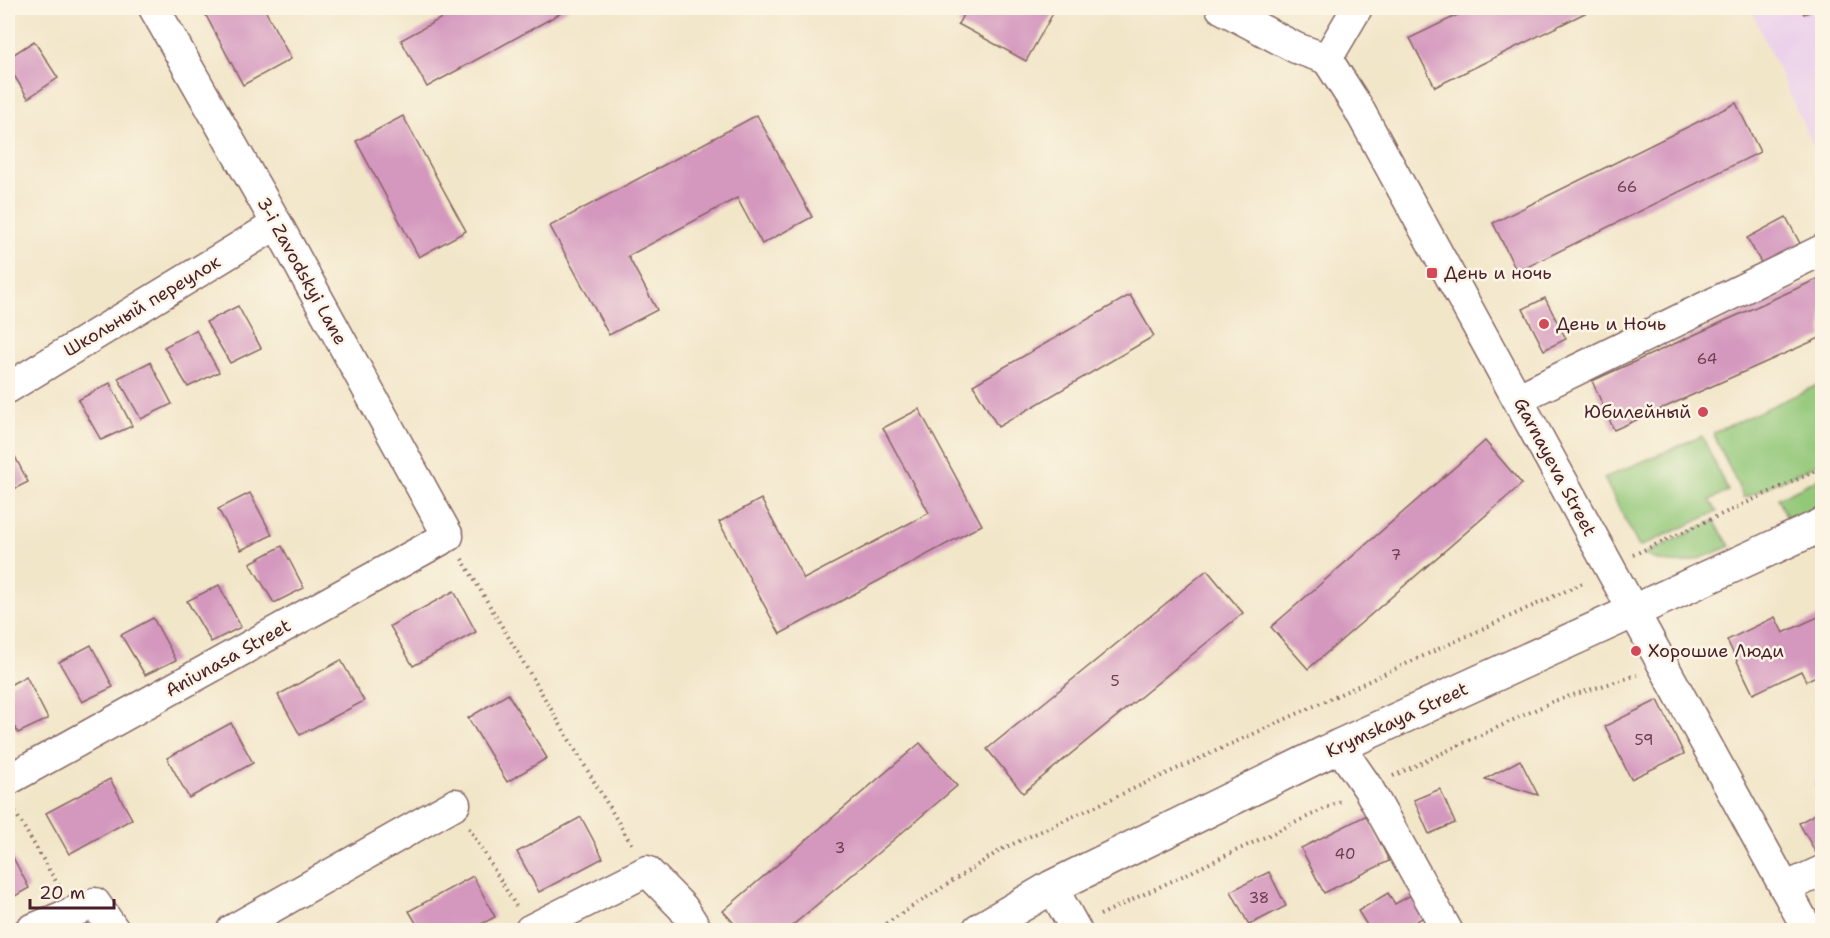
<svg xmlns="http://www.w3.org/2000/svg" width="1830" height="938" viewBox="0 0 1830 938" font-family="'Shantell Sans',sans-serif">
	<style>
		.built { fill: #ebd1eb }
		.green { fill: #93c879; stroke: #6e7452; stroke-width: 1.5 }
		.building { fill: #d497be }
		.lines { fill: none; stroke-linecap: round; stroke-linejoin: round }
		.minor-casing { stroke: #856562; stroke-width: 33 }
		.major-casing { stroke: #856562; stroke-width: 36 }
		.path { stroke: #856562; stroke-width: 4; stroke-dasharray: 1.5 4.5; stroke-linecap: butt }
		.minor { stroke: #fff; stroke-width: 30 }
		.major { stroke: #fff; stroke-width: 33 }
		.poi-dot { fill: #d1495b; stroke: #fcf5e5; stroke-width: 2 }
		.labels { text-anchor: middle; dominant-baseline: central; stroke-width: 5; stroke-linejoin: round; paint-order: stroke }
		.number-label { font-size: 15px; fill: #6c3d50 }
		.street-label { font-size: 18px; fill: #4a1f2b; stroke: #fcf5e5 }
		.poi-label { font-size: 18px; fill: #4a1f2b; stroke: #fcf5e5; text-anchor: start }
	</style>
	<rect width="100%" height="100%" fill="#fcf5e5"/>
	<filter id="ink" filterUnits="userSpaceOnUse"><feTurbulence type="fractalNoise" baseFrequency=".0167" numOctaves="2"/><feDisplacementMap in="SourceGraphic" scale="12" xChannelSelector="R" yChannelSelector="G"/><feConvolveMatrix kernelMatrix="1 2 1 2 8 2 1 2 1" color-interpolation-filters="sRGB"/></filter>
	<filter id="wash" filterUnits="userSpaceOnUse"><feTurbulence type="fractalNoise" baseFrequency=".008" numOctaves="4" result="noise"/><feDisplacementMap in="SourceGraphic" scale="24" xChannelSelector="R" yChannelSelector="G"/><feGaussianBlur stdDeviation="1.35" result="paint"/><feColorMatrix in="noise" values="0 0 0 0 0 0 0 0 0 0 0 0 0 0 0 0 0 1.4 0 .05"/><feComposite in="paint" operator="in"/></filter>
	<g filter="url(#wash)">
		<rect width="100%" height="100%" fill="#f2e6c9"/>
		<!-- built -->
		<path class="built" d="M1750 8H1822V165Z"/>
		<!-- green -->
		<g class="green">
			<path d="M1822 383V462L1744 498 1713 433Z"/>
			<path d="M1702 436 1728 491 1710 500 1717 512 1639 547 1604 478Z"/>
			<path d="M1822 477V508L1790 524 1778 498Z"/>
			<path d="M1714 521 1730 546C1697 560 1678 573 1644 554Z"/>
		</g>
		<g id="blocks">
			<!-- building -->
			<g class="building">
				<path d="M202 8H264L291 59 243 85Z"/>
				<path d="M460 8H570L427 87 401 40Z"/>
				<path d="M967 8H1056L1026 61 958 24Z"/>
				<path d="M1472 8H1595L1435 87 1410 38Z"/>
				<path d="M1800 8H1818L1804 14Z"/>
				<path d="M34 41 58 78 28 98 8 66V58Z"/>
				<path d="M1736 103 1760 152 1517 272 1493 223Z"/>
				<path d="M757 115 812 217 762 244 737 198 628 256 657 310 609 335 550 226Z"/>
				<path d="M403 116 466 231 419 257 356 141Z"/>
				<path d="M1786 217 1804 251 1766 271 1747 238Z"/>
				<path d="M1822 277V337L1614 430 1592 381Z"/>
				<path d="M1130 295 1154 336 998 427 973 385Z"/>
				<path d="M1545 298 1566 339 1544 350 1523 309Z"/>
				<path d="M238 306 261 348 230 363 206 322Z"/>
				<path d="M196 330 219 372 188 387 164 347Z"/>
				<path d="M150 362 172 404 141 419 118 378Z"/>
				<path d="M110 383 132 426 101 440 78 400Z"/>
				<path d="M919 409 982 525 780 634 719 522 761 499 804 579 929 513 883 428Z"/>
				<path d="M1485 441 1522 484 1308 669 1271 627Z"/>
				<path d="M8 443 28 482 8 492Z"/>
				<path d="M250 493 272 535 241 550 218 509Z"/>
				<path d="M282 546 304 588 274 603 250 563Z"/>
				<path d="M1207 570 1243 613 1023 793 987 749Z"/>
				<path d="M219 585 241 627 211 642 187 601Z"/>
				<path d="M454 591 476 632 413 666 390 626Z"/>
				<path d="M1775 617 1783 633 1818 617 1822 627V673L1806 681 1801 671 1753 694 1727 640Z"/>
				<path d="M153 618 176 660 145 675 121 635Z"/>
				<path d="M91 645 113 687 82 702 59 662Z"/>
				<path d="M341 660 364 701 300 735 278 695Z"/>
				<path d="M26 676 48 719 18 733 8 716V686Z"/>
				<path d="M508 694 547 758 507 782 468 718Z"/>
				<path d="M1658 700 1684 754 1631 779 1605 726Z"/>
				<path d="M231 723 253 763 189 798 167 758Z"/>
				<path d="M920 743 957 786 787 930H740L723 911Z"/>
				<path d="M1520 760 1538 795 1485 779Z"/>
				<path d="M1822 778V795L1815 782Z"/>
				<path d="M110 779 132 819 69 854 46 813Z"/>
				<path d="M1440 789 1455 823 1429 834 1414 800Z"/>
				<path d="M1822 810V849L1816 853 1799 823Z"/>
				<path d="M1367 815 1389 861 1324 893 1301 848Z"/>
				<path d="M581 817 603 858 539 892 517 852Z"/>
				<path d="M8 848 29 888 8 900Z"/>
				<path d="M1269 872 1286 906 1249 925 1231 891Z"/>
				<path d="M473 876 495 917 470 930H420L409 911Z"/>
				<path d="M1388 893 1395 904 1411 895 1424 917 1401 930H1370L1358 911Z"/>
			</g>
		</g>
	</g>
	<g filter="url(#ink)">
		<use href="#blocks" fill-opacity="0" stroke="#856562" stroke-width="1.5"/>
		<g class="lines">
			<defs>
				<g id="minor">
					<path d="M1221 8 1296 48 1327 59"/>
					<path d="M1357 8 1327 59 1357 106 1808 930"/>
					<path d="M8 388 277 224"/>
					<path d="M1519 398 1822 250"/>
					<path d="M1339 746 1368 788 1447 930"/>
					<path d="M8 780 448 536 277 224 154 8"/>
					<path d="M1052 887 1076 930"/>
					<path d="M1785 888 1822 871"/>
					<path d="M30 930 95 903 114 930"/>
					<path d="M232 930 455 804"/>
					<path d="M530 930 647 871 683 908 697 930"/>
				</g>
				<path id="major" d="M979 930 1052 887 1339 746 1822 525"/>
			</defs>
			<!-- minor casing -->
			<use href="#minor" class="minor-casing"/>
			<!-- major casing -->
			<use href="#major" class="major-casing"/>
			<!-- path -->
			<g class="path">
				<path d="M1633 555 1822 468"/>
				<path d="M462 559 633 847"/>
				<path d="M1393 776 1554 701 1637 675"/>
				<path d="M12 807 60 888"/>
				<path d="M469 828 516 906"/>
				<path d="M1100 915 1343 800"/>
				<path d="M876 930 1004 848 1585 582"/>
			</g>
			<!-- minor -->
			<use href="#minor" class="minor"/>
			<!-- major -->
			<use href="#major" class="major"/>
		</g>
	</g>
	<!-- markers -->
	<g class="poi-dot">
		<rect x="1426" y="267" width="12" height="12" rx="3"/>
		<circle cx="1544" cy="324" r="6"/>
		<circle cx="1703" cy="412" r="6"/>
		<circle cx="1636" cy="651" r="6"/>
	</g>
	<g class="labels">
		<!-- number labels -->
		<g class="number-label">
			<text x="1627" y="187">66</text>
			<text x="1707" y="359">64</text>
			<text x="1396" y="555">7</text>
			<text x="1115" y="681">5</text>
			<text x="1644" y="740">59</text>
			<text x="840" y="848">3</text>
			<text x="1345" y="854">40</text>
			<text x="1259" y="898">38</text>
		</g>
		<!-- street labels -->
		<g class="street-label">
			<text transform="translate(302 271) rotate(61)">3-i Zavodskyi Lane</text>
			<text transform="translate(142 306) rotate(-31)">Школьный переулок</text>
			<text transform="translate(1555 467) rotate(62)">Garnayeva Street</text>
			<text transform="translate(228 658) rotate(-29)">Aniunasa Street</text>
			<text transform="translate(1397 720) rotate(-25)">Krymskaya Street</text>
		</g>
		<!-- poi labels -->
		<g class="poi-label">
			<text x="1444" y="273">День и ночь</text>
			<text x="1556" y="324">День и Ночь</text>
			<text x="1691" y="412" text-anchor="end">Юбилейный</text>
			<text x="1648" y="651">Хорошие Люди</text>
		</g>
	</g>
	<!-- margin -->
	<rect width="1830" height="938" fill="none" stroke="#fcf5e5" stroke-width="30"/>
	<!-- scale -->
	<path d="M30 899v9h84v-9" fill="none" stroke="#4a1f2b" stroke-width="3"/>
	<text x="39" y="899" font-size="18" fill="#4a1f2b" stroke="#fcf5e5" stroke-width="4.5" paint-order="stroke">20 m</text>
</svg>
